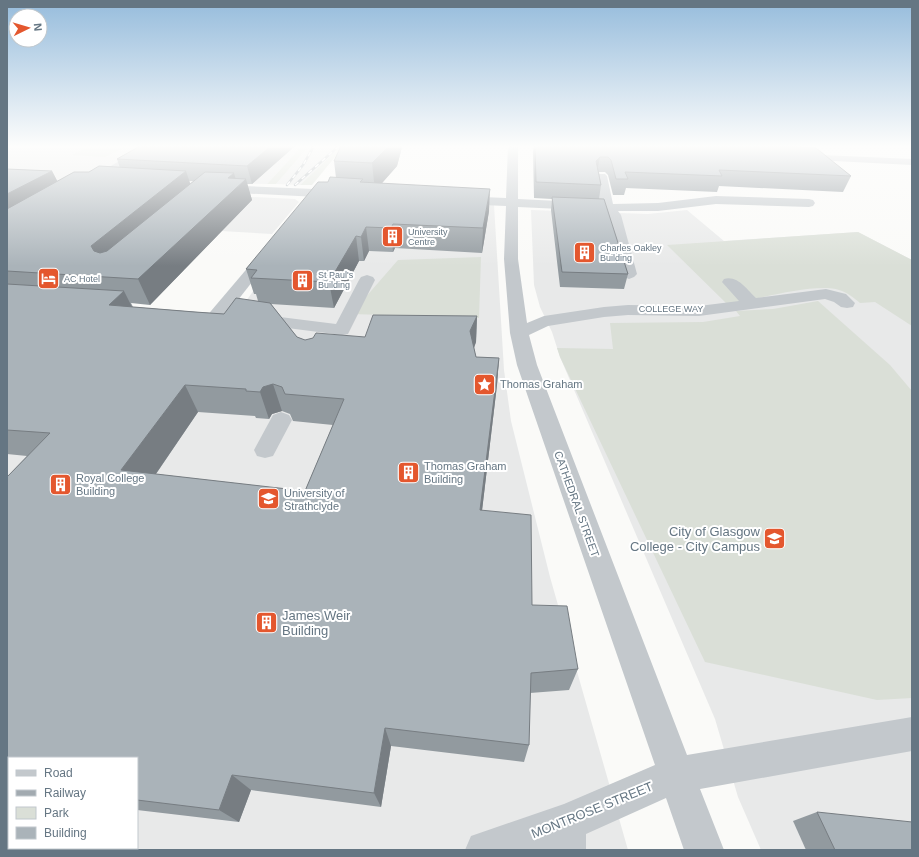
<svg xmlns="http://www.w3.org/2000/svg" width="919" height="857" viewBox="0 0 919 857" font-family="Arial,sans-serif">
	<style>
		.built { fill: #e8e9e9; fill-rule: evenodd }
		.green { fill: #dadfd7 }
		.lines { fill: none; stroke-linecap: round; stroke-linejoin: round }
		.minor { fill: #c3c8cc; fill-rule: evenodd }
		.rail-casing { stroke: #a2aab0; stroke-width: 2.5 }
		.rail { stroke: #fff; stroke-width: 1.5; stroke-dasharray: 4.5; stroke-linecap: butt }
		.wall { fill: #929a9f; fill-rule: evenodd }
		.shaded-wall { fill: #777d82 }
		.building { fill: #aab3b9; stroke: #777d82; fill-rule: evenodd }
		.labels { text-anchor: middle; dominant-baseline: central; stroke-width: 4; stroke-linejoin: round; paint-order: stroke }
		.far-poi-label { font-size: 9px; fill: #657683; stroke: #fff; text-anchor: start }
		.far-street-label { font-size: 9px; fill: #657683; stroke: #fff }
		.poi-label { font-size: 11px; fill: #657683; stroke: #fff; text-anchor: start }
		.street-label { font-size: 11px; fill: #657683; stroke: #fff }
		.near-poi-label { font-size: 13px; fill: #657683; stroke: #fff; text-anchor: end }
		.near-street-label { font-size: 13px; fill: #657683; stroke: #fff }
	</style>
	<rect width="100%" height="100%" fill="#fafaf8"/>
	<!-- built -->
	<g class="built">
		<path d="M7 146H302L267 184 93 181 78 183 7 180Z"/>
		<path d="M309 146H341L300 185 276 184Z"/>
		<path d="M103 190 295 199 299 202 272 234 169 228Z"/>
		<path d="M321 198 494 205 504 370 511 421 550 577 628 850H7V304L230 323ZM9 758H137V848H9Z"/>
		<path d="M531 210 648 214 687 210 724 241 858 232 912 260V850H761L738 797 715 719 560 357 552 332 540 307 534 285Z"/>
	</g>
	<!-- green -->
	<g class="green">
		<path d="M89 146H127L105 157 72 155Z"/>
		<path d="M302 146H309L276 184H267Z"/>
		<path d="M341 146H344L312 185H300Z"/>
		<path d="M858 232 912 260V326L875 302 860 303C854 298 847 292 839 290 816 282 753 300 728 305L667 245Z"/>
		<path d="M481 257 479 318 351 314 398 260Z"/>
		<path d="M818 301 890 365 912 391V698L877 700 705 662 560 357 557 348 613 349 610 323 703 322 740 316 736 311 773 309Z"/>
	</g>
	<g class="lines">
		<!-- minor -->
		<g class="minor">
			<path d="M145 146H157L95 184H87L85 182 87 180Z"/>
			<path d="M508 146H518V199L600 203 595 176 597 174H605L607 176 613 204 658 203 716 196 809 199 813 200 815 203 813 206 809 207 716 204 658 211H618L621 215 637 274 634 277 629 279 624 277 621 274 608 216 603 211 518 207V259L527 323 544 316 604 307 628 305 699 306 739 301 722 282 724 279C738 275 747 290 756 298L826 289 846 294 855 303 853 307 847 308 841 307 834 302 825 299 699 316 628 315 604 317 548 326 529 335 537 365 687 755 912 717V751L700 789 724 850H684L666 798 586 834V850H465L471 836 564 804 655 765 517 365 510 333 504 259 506 206 460 204 456 203 454 200 456 197 460 196 506 198Z"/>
			<path d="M799 154 912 159V165L795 159 794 157Z"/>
			<path d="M220 185 338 190 342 191 344 194 342 197 338 198 216 192 214 189 216 186Z"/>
			<path d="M267 250 272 251 274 254 223 319 217 320 211 319 208 315 211 311 262 251Z"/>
			<path d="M367 275 373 277 375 280 348 334 342 335 256 324 250 323 247 319 250 315 256 314 336 324 359 280 361 277Z"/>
			<path d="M281 412 289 415 292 420 273 456 265 458 257 456 254 450 273 415Z"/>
		</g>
		<defs>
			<g id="rail">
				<path d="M287 185 303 165 314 146"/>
				<path d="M295 185 339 146"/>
			</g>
		</defs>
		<!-- rail casing -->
		<use href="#rail" class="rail-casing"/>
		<!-- rail -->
		<use href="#rail" class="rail"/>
	</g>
	<!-- wall -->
	<g class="wall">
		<path d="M140 146H295L252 184H247L252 200 150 305 131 303 133 307 224 314 258 301 256 294H254L246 269 328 182 336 178 334 161 402 147 397 166 382 183 489 211 482 253 395 248 393 252 369 251 364 261H359L334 308 271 304 297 337 305 340 365 337 477 316 476 342 474 348 476 357 499 358 497 385 482 510 532 605 578 669 569 690 530 693 529 745 524 762 391 746 381 807 251 790 239 822 137 810V758H9V794H7V477L27 456 7 454V169L52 171 57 181 89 172 120 168 117 159ZM189 181H194L190 184ZM282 411 290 414 293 421 333 425 305 491 156 474 198 412 255 416 256 418 269 419 272 414Z"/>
		<path d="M534 146H802V147L851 176 843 192 719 186 717 192 626 188 624 195H613L608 175 605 172H599L601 185 599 199 628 274 624 289 560 287 551 210 552 199 534 198 533 151Z"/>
		<path d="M817 812 912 850H806L793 821Z"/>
	</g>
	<!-- shaded-wall -->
	<g class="shaded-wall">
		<path d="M271 146H295L252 184 247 166Z"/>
		<path d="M389 146H402V147L397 166 375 191 372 163Z"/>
		<path d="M600 157 597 172 596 161Z"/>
		<path d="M52 171 63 192 7 224V194Z"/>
		<path d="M186 171 193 192 104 270 91 246Z"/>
		<path d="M234 173 238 187 246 179 252 200 150 305 138 279 228 178Z"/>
		<path d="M490 189 489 211 482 253 483 228Z"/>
		<path d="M393 224 395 248 393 252 391 228Z"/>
		<path d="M366 227 369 251 364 261 361 237Z"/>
		<path d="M356 236 359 261 334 308 329 282Z"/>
		<path d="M124 291 137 317 109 305Z"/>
		<path d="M477 316 476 342 470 358V331Z"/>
		<path d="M499 358 497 385 479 536 480 510Z"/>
		<path d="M273 384 282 411 272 414 269 419 260 392 263 387Z"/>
		<path d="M185 385 198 412 140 497 121 470Z"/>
		<path d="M385 728 391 746 381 807 374 793Z"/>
		<path d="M232 775 251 790 239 822 219 810Z"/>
	</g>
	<!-- building -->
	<g class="building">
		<path d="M140 146H271L247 166 117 159Z"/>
		<path d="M341 146H389L372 163 334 161Z"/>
		<path d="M535 146H767L816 148 851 176 719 170 722 176 625 172 628 179H616L611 160 608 157H600L596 161 601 185 536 182Z"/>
		<path d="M99 166 186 171 91 246 94 251 100 253 107 251 205 172 234 173 228 178 246 179 138 279 7 271V209L74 172H89Z"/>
		<path d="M7 169 52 171 7 194Z"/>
		<path d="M330 177 363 179 360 182 490 189 483 228 393 224 391 228 366 227 361 237 356 236 329 282 251 278 257 270 246 269 318 182H328Z"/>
		<path d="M552 197 604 199 628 274 562 272Z"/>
		<path d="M7 284 124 291 109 305 195 312 224 314 236 298 270 303 297 337 305 340 313 338 316 333 365 337 373 315 477 316 470 331 476 357 499 358 480 510 531 515 532 605 567 606 578 669 531 673 529 745 385 728 374 793 232 775 219 810 137 800V758H9V784H7V477L50 433 7 430ZM273 384 282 387 285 394 344 399 305 491 121 470 185 385 246 389V391L260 392 263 387Z"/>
		<path d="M817 812 912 822V850H835Z"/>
	</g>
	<!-- sky -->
	<linearGradient id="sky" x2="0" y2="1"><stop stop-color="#96bcdc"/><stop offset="0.55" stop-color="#fdfdfc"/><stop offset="1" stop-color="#fdfdfc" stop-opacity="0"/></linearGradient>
	<rect width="919" height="266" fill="url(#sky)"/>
	<!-- icons -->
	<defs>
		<symbol id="building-square" viewBox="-11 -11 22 22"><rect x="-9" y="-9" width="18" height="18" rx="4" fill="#e4572e" stroke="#fff"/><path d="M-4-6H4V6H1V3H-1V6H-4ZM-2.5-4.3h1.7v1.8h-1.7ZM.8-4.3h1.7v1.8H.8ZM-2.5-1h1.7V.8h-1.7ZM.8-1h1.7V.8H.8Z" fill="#fff"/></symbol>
		<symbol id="hotel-square" viewBox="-11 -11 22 22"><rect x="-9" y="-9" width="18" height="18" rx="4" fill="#e4572e" stroke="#fff"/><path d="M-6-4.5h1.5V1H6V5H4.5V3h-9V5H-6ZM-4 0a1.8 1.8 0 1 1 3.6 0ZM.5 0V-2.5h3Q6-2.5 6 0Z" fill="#fff"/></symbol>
		<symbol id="sight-square" viewBox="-11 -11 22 22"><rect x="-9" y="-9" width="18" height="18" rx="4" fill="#e4572e" stroke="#fff"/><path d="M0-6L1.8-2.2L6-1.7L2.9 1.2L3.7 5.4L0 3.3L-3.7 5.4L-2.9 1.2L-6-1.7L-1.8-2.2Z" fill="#fff"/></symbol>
		<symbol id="university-square" viewBox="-11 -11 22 22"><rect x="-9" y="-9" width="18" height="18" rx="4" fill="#e4572e" stroke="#fff"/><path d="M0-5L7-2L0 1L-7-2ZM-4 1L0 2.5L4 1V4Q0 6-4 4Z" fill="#fff"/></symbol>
	</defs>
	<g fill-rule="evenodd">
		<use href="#building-square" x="380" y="224" width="25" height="25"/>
		<use href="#building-square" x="572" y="240" width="25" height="25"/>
		<use href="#hotel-square" x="36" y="266" width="25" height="25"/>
		<use href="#building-square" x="290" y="268" width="25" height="25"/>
		<use href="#sight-square" x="472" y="372" width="25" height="25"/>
		<use href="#building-square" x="396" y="460" width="25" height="25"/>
		<use href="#building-square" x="48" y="472" width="25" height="25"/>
		<use href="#university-square" x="256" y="486" width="25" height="25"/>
		<use href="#university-square" x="762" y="526" width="25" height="25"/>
		<use href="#building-square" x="254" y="610" width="25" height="25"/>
	</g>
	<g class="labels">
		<!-- far-poi labels -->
		<g class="far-poi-label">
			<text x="408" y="232">University<tspan x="408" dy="10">Centre</tspan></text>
			<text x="600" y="248">Charles Oakley<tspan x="600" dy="10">Building</tspan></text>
			<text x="318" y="275">St Paul's<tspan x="318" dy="10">Building</tspan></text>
			<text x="64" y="279">AC Hotel</text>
		</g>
		<!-- far-street labels -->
		<g class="far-street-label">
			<text x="671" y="309">COLLEGE WAY</text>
		</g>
		<!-- poi labels -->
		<g class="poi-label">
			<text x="500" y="384">Thomas Graham</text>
			<text x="424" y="466">Thomas Graham<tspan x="424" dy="13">Building</tspan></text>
			<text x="76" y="478">Royal College<tspan x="76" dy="13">Building</tspan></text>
			<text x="284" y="493">University of<tspan x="284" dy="13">Strathclyde</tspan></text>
		</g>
		<!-- street labels -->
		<g class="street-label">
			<text transform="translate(577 504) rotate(70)">CATHEDRAL STREET</text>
		</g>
		<!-- near-poi labels -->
		<g class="near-poi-label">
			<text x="760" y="531">City of Glasgow<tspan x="760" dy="15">College - City Campus</tspan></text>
			<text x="282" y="615" text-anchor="start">James Weir<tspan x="282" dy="15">Building</tspan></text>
		</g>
		<!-- near-street labels -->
		<g class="near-street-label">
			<text transform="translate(592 810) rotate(-22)">MONTROSE STREET</text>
		</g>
	</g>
	<!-- border -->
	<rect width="919" height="857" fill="none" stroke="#657683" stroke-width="16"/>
	<!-- legend -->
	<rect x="8" y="757" width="130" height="92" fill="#ffffff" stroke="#c1c8cd"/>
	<rect x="16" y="770" width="20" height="6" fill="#c3c8cc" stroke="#c1c8cd"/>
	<text x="44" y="777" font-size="12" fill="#657683">Road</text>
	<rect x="16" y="790" width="20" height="6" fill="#a2aab0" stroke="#c1c8cd"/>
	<text x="44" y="797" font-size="12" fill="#657683">Railway</text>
	<rect x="16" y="807" width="20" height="12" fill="#dadfd7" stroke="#c1c8cd"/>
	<text x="44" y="817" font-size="12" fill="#657683">Park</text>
	<rect x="16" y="827" width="20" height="12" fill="#aab3b9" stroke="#c1c8cd"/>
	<text x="44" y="837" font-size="12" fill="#657683">Building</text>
	<!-- north arrow -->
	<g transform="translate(28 28) rotate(85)"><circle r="19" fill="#ffffff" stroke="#c1c8cd"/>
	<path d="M0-3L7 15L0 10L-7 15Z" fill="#e4572e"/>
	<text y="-6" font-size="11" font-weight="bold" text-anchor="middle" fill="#657683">N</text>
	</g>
</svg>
